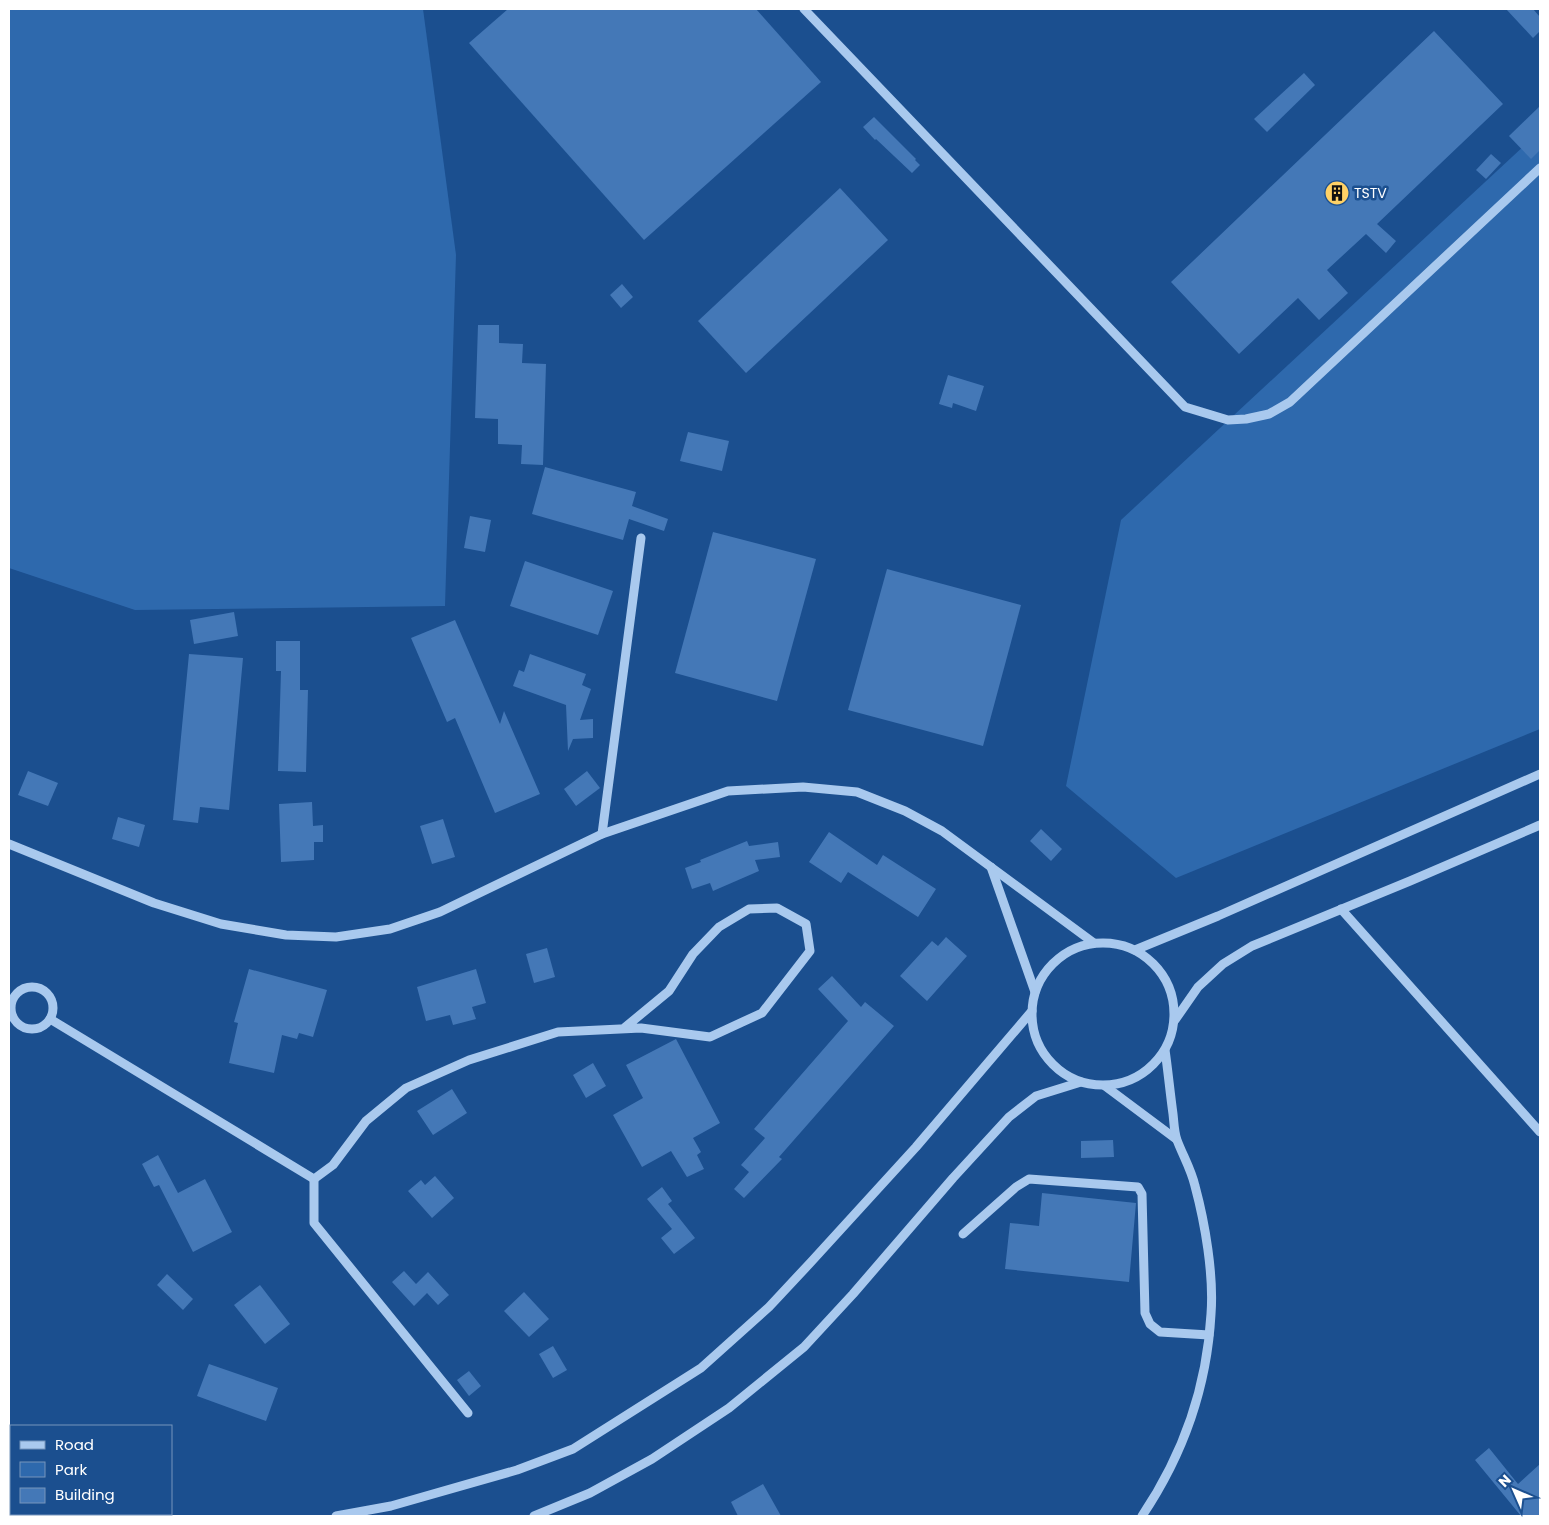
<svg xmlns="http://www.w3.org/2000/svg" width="1549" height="1525" viewBox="0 0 1549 1525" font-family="Poppins,sans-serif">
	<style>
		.green { fill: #2e69ad }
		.building { fill: #4478b7 }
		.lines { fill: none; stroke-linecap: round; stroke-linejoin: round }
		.minor { stroke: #a9c9ee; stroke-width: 9 }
		.labels { text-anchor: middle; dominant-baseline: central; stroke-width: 5; stroke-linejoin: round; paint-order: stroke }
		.poi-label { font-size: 14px; fill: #fff; stroke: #1b4f8f; text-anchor: start }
	</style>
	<rect width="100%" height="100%" fill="#1b4f8f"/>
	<!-- green -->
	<g class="green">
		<path d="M9 9H423L456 255 445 606 135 610 9 568Z"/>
		<path d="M1540 131V729L1176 878 1066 786 1121 520Z"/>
	</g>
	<!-- building -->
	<g class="building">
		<path d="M508 9H756L821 82 644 240 469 43Z"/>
		<path d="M1506 9H1533L1540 17V31L1533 38Z"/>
		<path d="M1434 31 1503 104 1377 224 1396 241 1386 253 1366 234 1327 270 1348 293 1319 320 1298 298 1239 354 1171 282Z"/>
		<path d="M1304 73 1315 85 1267 132 1254 119Z"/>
		<path d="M1540 106V150L1531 159 1509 136Z"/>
		<path d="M874 117 916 159 915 160 920 165 912 173 876 139 875 140 863 127Z"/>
		<path d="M1491 154 1501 163 1486 179 1476 170Z"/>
		<path d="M840 188 888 240 746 373 698 321Z"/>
		<path d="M622 284 633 297 621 308 610 295Z"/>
		<path d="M478 325H499V343L523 344 522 363 546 364 543 465 521 464 522 445 498 444V419L475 418Z"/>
		<path d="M948 375 984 386 976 411 953 403 952 408 939 404Z"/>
		<path d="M688 432 729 441 722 471 680 461Z"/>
		<path d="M545 467 636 492 632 506 668 519 664 531 629 519 623 540 532 514Z"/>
		<path d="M470 516 491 520 485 552 464 548Z"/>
		<path d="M713 532 816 559 777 701 675 673Z"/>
		<path d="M525 561 613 591 598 635 510 606Z"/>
		<path d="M887 569 1021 605 983 746 848 710Z"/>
		<path d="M234 612 238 636 194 644 190 620Z"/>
		<path d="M455 620 500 724 504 711 540 794 495 813 455 718 447 722 411 638Z"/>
		<path d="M276 641H300V690H308L306 772 278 771 281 671H276Z"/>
		<path d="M189 654 243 658 229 810 200 807 198 823 173 820Z"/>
		<path d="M530 654 586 674 582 685 591 689 580 720 593 719V738L573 739 568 751 566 705 513 686 519 670 524 672Z"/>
		<path d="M28 771 58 783 48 806 18 795Z"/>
		<path d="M587 771 600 788 576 806 564 789Z"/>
		<path d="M312 802 313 826 323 825V842H314V860L281 862 279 804Z"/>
		<path d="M118 817 145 825 139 847 112 839Z"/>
		<path d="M443 819 455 857 432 864 420 826Z"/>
		<path d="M1041 829 1062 849 1051 861 1030 841Z"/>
		<path d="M829 832 877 865 883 855 936 889 918 917 848 872 841 883 809 862Z"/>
		<path d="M747 841 749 846 778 842 780 857 755 860 759 871 713 891 710 883 692 889 685 868 701 862 700 860Z"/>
		<path d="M946 937 967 956 927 1001 900 976 932 941 938 946Z"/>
		<path d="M547 948 555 977 534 983 526 954Z"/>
		<path d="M249 969 327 990 313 1037 299 1033 297 1039 282 1035 274 1073 229 1063 238 1023 234 1022Z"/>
		<path d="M476 969 486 1003 472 1007 476 1019 453 1025 450 1015 426 1021 417 987Z"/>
		<path d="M832 976 861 1007 865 1002 894 1026 779 1157 782 1159 744 1198 734 1189 749 1172 741 1165 765 1138 754 1129 848 1021 818 989Z"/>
		<path d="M676 1039 720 1123 693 1138 701 1152 697 1155 704 1169 687 1177 671 1151 642 1167 613 1115 643 1098 626 1065Z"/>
		<path d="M593 1063 606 1086 586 1098 573 1075Z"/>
		<path d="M452 1089 467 1113 433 1135 417 1111Z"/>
		<path d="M1113 1140 1114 1157 1081 1158V1141Z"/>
		<path d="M158 1155 178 1193 205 1179 232 1232 193 1252 159 1185 154 1187 142 1164Z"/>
		<path d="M435 1176 454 1198 432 1218 408 1191 421 1180 425 1185Z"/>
		<path d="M662 1187 672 1201 668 1204 695 1238 674 1254 661 1238 672 1229 647 1199Z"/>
		<path d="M1042 1193 1136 1203 1129 1282 1005 1269 1010 1223 1039 1226Z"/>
		<path d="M404 1271 416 1284 428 1272 449 1295 438 1305 427 1293 414 1306 392 1282Z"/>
		<path d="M167 1274 193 1299 183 1310 157 1285Z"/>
		<path d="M260 1285 290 1324 265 1344 234 1305Z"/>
		<path d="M524 1292 549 1319 529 1337 504 1311Z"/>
		<path d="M553 1346 567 1370 553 1378 539 1354Z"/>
		<path d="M209 1364 278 1388 266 1421 197 1396Z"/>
		<path d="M469 1371 481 1386 469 1396 457 1380Z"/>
		<path d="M1489 1448 1518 1484 1540 1464V1516H1521L1475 1460Z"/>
		<path d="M763 1484 781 1516H738L731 1502Z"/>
	</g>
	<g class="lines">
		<!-- minor -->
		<g class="minor">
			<path d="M804 9 1185 407 1228 420 1246 419 1269 414 1290 402 1540 168"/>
			<path d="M602 834 641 538"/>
			<path d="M9 844 154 903 221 924 286 935 336 937 390 929 440 912 602 834 728 791 803 787 857 792 905 811 942 831 1094 943"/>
			<path d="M991 867 1035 992"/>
			<path d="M1341 909 1540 1132"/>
			<circle cx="1103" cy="1014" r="71"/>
			<path d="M1135 950 1218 916 1540 774"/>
			<circle cx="32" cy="1008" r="21"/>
			<path d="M50 1019 314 1179 333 1165 366 1121 406 1088 469 1060 558 1032 641 1028 710 1037 762 1013 810 951 806 924 777 908 749 909 719 927 693 954 669 991 623 1029"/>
			<path d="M1175 1020 1198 987 1223 964 1252 946 1410 881 1540 825"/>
			<path d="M1105 1086 1176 1139"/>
			<path d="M314 1179V1223L468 1413"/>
			<path d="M963 1234 1016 1187 1029 1179 1138 1187 1142 1194 1145 1313 1150 1324 1160 1332 1209 1335"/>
			<path d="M9 1515 14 1516"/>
			<path d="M336 1516 391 1506 517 1470 573 1449 701 1368 769 1307 811 1262 916 1147 1032 1011"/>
			<path d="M534 1516 590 1493 652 1459 729 1408 804 1347 853 1294 953 1178 1009 1117 1036 1096 1081 1082"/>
			<path d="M1142 1516C1183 1455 1207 1387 1211 1314 1214 1275 1205 1223 1195 1186 1191 1169 1183 1156 1177 1140 1174 1132 1174 1122 1173 1114 1170 1092 1168 1071 1165 1050"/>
		</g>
	</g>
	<!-- icons -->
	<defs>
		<symbol id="building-disc" viewBox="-11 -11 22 22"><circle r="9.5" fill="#ffd166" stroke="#1b4f8f"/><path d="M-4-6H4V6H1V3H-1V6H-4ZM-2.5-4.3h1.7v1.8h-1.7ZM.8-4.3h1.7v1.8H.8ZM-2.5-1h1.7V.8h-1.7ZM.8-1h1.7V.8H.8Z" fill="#111"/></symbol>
	</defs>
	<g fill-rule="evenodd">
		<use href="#building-disc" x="1323" y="179" width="28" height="28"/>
	</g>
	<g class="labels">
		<!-- poi labels -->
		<g class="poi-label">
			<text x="1354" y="193">TSTV</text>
		</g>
	</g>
	<!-- border -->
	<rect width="1549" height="1525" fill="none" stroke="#ffffff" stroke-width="20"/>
	<!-- legend -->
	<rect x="10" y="1425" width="162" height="90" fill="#1b4f8f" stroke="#7695bc"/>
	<rect x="20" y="1441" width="25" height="8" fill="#a9c9ee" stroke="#7695bc"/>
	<text x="55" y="1450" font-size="15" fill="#ffffff">Road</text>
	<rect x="20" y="1462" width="25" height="15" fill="#2e69ad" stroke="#7695bc"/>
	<text x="55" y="1475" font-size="15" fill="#ffffff">Park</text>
	<rect x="20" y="1488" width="25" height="15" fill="#4478b7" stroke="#7695bc"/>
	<text x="55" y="1500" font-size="15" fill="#ffffff">Building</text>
	<!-- north arrow -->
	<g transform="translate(1514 1490) rotate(315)" stroke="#1b4f8f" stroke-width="4" paint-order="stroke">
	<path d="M0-4L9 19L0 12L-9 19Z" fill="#ffffff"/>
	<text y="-8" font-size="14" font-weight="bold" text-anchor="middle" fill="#ffffff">N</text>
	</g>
</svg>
